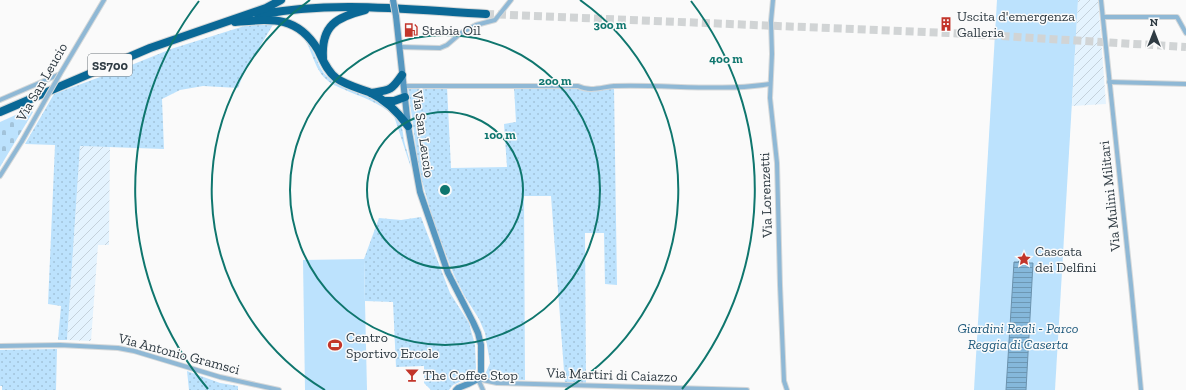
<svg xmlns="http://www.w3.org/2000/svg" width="1186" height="390" viewBox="0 0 1186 390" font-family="'Zilla Slab',serif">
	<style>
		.industrial { fill: url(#industrial-furrows) }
		.grass { fill: url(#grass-dots) }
		.cemetery { fill: url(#cemetery-stones) }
		.park { fill: #bce2fd }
		.water { fill: url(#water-rules); stroke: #6b92ad }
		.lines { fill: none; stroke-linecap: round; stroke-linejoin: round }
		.highway-tunnel { stroke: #d1d4d5; stroke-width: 8; stroke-dasharray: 8 4; stroke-linecap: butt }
		.street-casing { stroke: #d5d8d9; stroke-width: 6 }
		.secondary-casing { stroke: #d5d8d9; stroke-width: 8 }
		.highway-casing { stroke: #d5d8d9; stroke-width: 10 }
		.street { stroke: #8fb8d5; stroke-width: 4 }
		.secondary { stroke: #5697c0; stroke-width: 6 }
		.highway { stroke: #0a6896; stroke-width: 8 }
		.street-bridge-casing { stroke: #d5d8d9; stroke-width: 6; stroke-linecap: butt }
		.secondary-bridge-casing { stroke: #d5d8d9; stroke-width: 8; stroke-linecap: butt }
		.street-bridge { stroke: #8fb8d5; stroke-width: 4 }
		.secondary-bridge { stroke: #5697c0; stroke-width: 6 }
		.ring { fill: none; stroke: #0f766e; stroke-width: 2 }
		.labels { text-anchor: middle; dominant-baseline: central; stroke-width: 3; stroke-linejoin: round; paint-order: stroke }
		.shield { fill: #fafafa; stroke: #6c747a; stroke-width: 1 }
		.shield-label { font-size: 13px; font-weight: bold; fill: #2f3b43 }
		.poi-label { font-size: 14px; fill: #2f3b43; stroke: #fafafa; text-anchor: start }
		.street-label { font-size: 14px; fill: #2f3b43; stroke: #fafafa }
		.park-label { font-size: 14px; font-style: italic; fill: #1d587b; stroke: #fafafa }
		.centre { fill: #0f766e; stroke: #fafafa; stroke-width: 2 }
		.ring-label { font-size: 12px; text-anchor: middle; font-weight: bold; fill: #0f766e; stroke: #fafafa; stroke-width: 3; stroke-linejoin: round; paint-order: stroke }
	</style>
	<defs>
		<pattern id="industrial-furrows" width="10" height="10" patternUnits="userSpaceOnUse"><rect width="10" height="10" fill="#e4f3fe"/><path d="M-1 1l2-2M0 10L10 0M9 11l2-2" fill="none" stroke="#c4d1db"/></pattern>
		<pattern id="grass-dots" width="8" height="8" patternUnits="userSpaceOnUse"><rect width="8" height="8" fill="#bce2fd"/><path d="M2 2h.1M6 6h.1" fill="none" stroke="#a2c3da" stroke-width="1.8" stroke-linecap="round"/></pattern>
		<pattern id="cemetery-stones" width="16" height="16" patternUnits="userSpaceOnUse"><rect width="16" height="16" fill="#bce2fd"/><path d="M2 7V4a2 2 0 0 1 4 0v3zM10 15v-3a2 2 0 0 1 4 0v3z" fill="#a2c3da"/></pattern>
		<pattern id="water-rules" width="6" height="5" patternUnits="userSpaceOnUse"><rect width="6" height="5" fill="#85b8db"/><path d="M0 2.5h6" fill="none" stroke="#6d97b3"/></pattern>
	</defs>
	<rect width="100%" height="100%" fill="#fafafa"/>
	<!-- industrial -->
	<g class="industrial">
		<path d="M1078 0H1098L1106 104 1072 106Z"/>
		<path d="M80 146 110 147 109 245H98L91 341 67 340Z"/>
	</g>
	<!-- grass -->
	<g class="grass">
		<path d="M269 22C296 25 305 32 316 58 319 65 322 73 329 78 347 94 379 95 395 113 404 123 402 136 406 148 408 155 410 161 411 168L394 116C379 102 361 97 343 89 338 87 331 84 327 80 310 66 313 38 292 28 286 26 280 25 274 23L244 73 238 88 203 86 180 90 162 99 164 149 80 146 67 340H58L61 306 48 304 55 145 25 144 54 94 119 70 171 49 254 23Z"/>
		<path d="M447 87 451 168 507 167 504 124 516 122 514 87H614L617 285 605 284 604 233H585L586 384H565L551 196H524L525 380 493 379 484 377 490 363 485 333 479 319 464 295 454 275 434 224 419 170 408 88Z"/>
		<path d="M421 217 450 293 469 323 475 345 476 368 475 372 470 377 453 385 449 390H431L424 383V366L396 367 393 302 365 301 364 259 379 218 401 220Z"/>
		<path d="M57 349 56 390H2V386H0V350Z"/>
		<path d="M187 371 220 383 238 386V390H189Z"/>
	</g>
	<!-- cemetery -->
	<path class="cemetery" d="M29 109 33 112 0 167V122Z"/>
	<!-- park -->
	<g class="park">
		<path d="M997 0H1078L1055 390H974Z"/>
		<path d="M364 259 367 390H305L303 260Z"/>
	</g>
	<!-- water -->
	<path class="water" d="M1024 259 1027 260 1029 263H1033L1026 390H1006L1014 262H1018L1020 260Z"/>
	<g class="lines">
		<!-- highway-tunnel -->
		<path class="highway-tunnel" d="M486 14 949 33 1186 47"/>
		<defs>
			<g id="street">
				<path d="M773 0 771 21 772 54 770 98 777 163 780 285 784 381 787 390"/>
				<path d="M1101 0 1131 285 1141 390"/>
				<path d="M1103 17H1177L1186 33"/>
				<path d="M400 47 440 48 447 45 461 33 476 25 495 20 511 0"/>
				<path d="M1109 82 1186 84"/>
				<path d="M404 86H578C590 92 602 87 614 86 666 84 719 92 770 84"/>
				<path d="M0 100 60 74 104 0"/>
				<path d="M0 176 22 141"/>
				<path d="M0 346 60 345 118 348 134 351 220 377 279 390"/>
				<path d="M478 379 497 383 747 390"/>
				<path d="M478 379 483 390"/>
			</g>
			<path id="secondary" d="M396 16 408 126 420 192 448 273 473 322 478 333 481 345V373L478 379 468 384 458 388 456 390"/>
			<g id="highway">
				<path d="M258 15C333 0 411 10 486 14"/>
				<path d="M235 22C271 19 297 15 318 50 323 60 327 71 336 78 346 85 358 88 369 92 386 100 397 111 408 126"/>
				<path d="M323 58C321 25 337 17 365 10"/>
				<path d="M371 93C390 90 391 91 402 75"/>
				<path d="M386 101H394L405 97"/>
				<path d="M0 112 150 48 266 8 281 0"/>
			</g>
		</defs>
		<!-- street casing -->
		<use href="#street" class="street-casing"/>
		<!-- secondary casing -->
		<use href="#secondary" class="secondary-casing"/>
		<!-- highway casing -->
		<use href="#highway" class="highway-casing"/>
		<!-- street -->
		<use href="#street" class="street"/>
		<!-- secondary -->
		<use href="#secondary" class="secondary"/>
		<!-- highway -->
		<use href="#highway" class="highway"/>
		<defs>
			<path id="street-bridge" d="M22 141 60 74"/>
			<path id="secondary-bridge" d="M393 0 396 16"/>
		</defs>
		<!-- street-bridge casing -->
		<use href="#street-bridge" class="street-bridge-casing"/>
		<!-- secondary-bridge casing -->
		<use href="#secondary-bridge" class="secondary-bridge-casing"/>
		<!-- street-bridge -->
		<use href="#street-bridge" class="street-bridge"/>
		<!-- secondary-bridge -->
		<use href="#secondary-bridge" class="secondary-bridge"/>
	</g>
	<!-- distance rings -->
	<g class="ring">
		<circle cx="445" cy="190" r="78"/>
		<circle cx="445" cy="190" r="155"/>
		<path d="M325 390A233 233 0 0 1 310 0M580 0A233 233 0 0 1 565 390"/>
		<path d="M208 389A310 310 0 0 1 199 1M691 1A310 310 0 0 1 682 389"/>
	</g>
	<!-- icons -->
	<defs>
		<symbol id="building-bare" viewBox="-9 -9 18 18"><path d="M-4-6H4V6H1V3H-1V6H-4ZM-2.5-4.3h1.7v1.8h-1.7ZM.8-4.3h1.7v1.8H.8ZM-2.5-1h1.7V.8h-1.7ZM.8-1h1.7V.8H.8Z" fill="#c2352a" stroke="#fafafa" stroke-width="2.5" paint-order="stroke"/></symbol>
		<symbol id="fuel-bare" viewBox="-9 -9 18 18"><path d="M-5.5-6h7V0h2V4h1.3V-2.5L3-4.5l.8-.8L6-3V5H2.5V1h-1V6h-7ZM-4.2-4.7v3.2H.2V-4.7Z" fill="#c2352a" stroke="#fafafa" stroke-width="2.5" paint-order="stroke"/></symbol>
		<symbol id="sight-bare" viewBox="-9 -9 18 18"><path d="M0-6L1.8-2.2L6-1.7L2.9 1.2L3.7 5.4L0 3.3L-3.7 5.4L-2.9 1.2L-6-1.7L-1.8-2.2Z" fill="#c2352a" stroke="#fafafa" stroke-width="2.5" paint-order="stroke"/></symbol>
		<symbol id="stadium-bare" viewBox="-9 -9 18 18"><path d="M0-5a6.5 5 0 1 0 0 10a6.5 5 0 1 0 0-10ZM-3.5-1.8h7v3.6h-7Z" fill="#c2352a" stroke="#fafafa" stroke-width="2.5" paint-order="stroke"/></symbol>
		<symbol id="bar-bare" viewBox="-9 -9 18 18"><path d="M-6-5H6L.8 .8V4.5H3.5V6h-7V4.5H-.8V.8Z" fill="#c2352a" stroke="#fafafa" stroke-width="2.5" paint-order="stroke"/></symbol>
	</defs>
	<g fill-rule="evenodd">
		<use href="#building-bare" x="936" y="14" width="20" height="20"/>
		<use href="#fuel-bare" x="401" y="20" width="20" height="20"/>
		<use href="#sight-bare" x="1014" y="249" width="20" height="20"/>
		<use href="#stadium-bare" x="325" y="335" width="20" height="20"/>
		<use href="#bar-bare" x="402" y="365" width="20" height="20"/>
	</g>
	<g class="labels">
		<!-- shield labels -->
		<rect class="shield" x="88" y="54" width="44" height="22" rx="3"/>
		<g class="shield-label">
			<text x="110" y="65">SS700</text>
		</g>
		<!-- poi labels -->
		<g class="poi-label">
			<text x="957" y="16">Uscita d'emergenza<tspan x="957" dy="16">Galleria</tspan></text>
			<text x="422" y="30">Stabia Oil</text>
			<text x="1035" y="251">Cascata<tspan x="1035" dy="16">dei Delfini</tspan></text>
			<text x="346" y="337">Centro<tspan x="346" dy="16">Sportivo Ercole</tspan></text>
			<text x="423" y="375">The Coffee Stop</text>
		</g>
		<!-- street labels -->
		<g class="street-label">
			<text transform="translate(42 82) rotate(-60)">Via San Leucio</text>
			<text transform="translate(423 134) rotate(82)">Via San Leucio</text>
			<text transform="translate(766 195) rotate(-92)">Via Lorenzetti</text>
			<text transform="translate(1110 196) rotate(-96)">Via Mulini Militari</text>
			<text transform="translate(179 354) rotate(15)">Via Antonio Gramsci</text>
			<text transform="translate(612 375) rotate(2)">Via Martiri di Caiazzo</text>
		</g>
		<!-- park labels -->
		<g class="park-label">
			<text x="1018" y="328">Giardini Reali - Parco<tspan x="1018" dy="16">Reggia di Caserta</tspan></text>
		</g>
	</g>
	<circle cx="445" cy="190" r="6" class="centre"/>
	<g class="ring-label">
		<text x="610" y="29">300 m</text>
		<text x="726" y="63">400 m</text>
		<text x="555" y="85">200 m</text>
		<text x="500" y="139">100 m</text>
	</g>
	<!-- north arrow -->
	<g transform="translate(1154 32)" stroke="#fafafa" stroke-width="3" paint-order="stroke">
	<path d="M0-3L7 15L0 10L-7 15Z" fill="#2f3b43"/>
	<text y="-6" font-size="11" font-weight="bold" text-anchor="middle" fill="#2f3b43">N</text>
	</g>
</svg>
